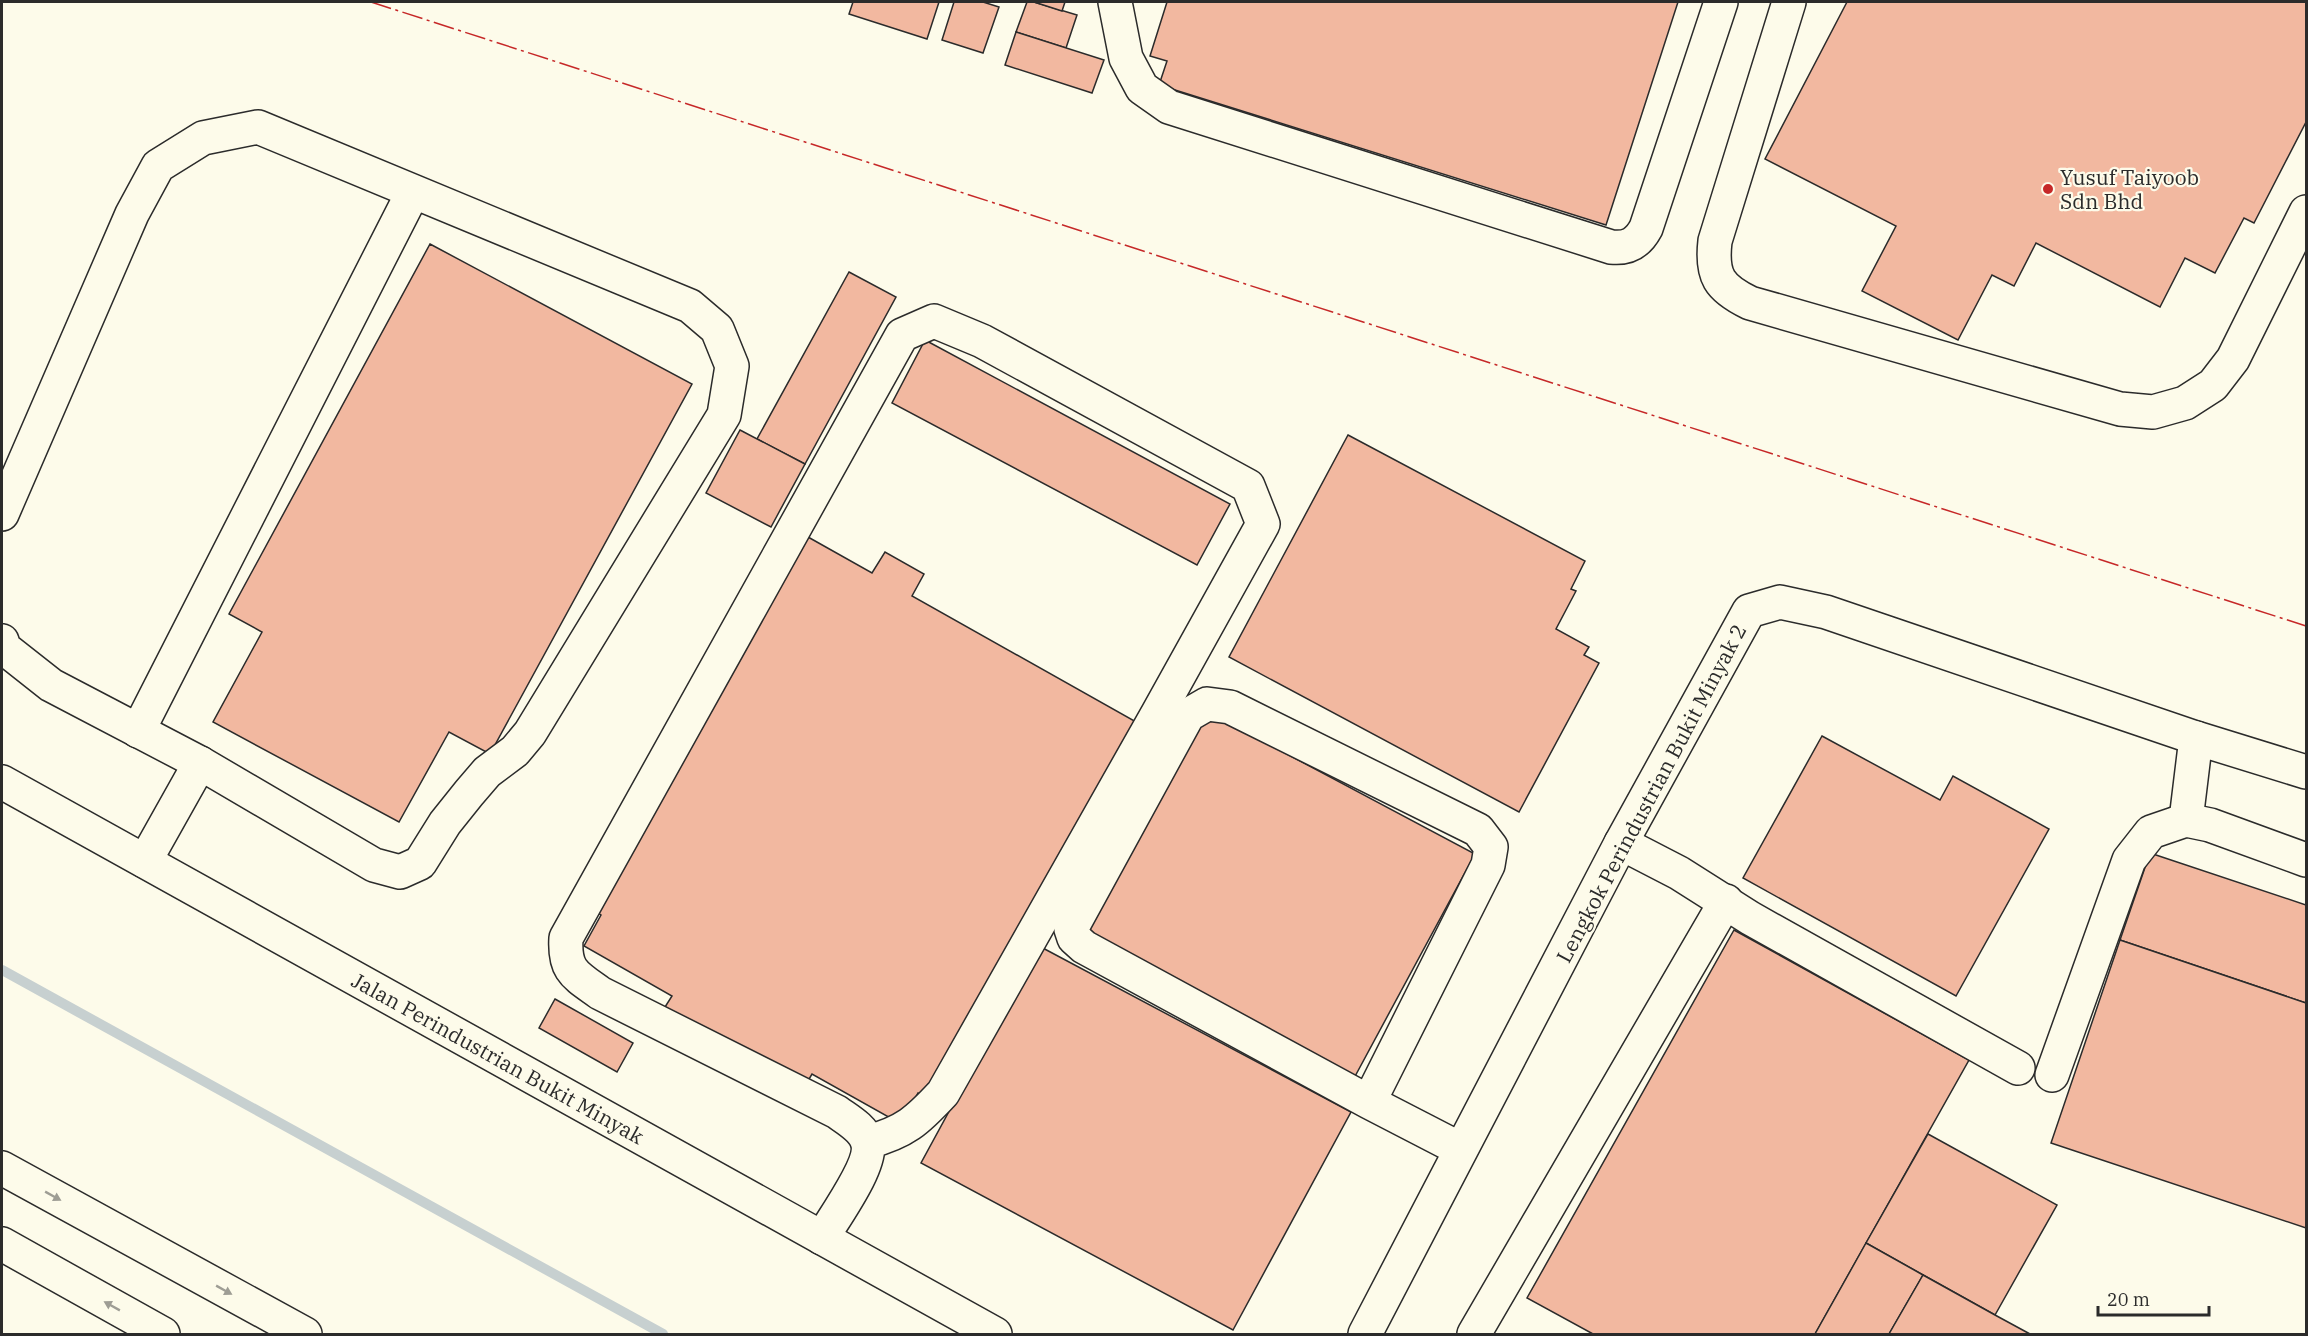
<svg xmlns="http://www.w3.org/2000/svg" width="2308" height="1336" viewBox="0 0 2308 1336" font-family="'IBM Plex Serif',serif">
	<style>
		.lines { fill: none; stroke-linecap: round; stroke-linejoin: round }
		.stream { stroke: #c7d0d0; stroke-width: 10 }
		.building { fill: #f2b8a0; stroke: #2b2b2b; stroke-width: 1.5 }
		.minor-casing { stroke: #2b2b2b; stroke-width: 36 }
		.major-casing { stroke: #2b2b2b; stroke-width: 36 }
		.minor { stroke: #fdfbea; stroke-width: 33 }
		.major { stroke: #fdfbea; stroke-width: 33 }
		.power { stroke: #c62828; stroke-width: 1.5; stroke-dasharray: 21 4.5 3 4.5; stroke-linecap: butt }
		.oneway { fill: #9e9d94 }
		.poi-dot { fill: #c62828; stroke: #fdfbea; stroke-width: 2 }
		.labels { text-anchor: middle; dominant-baseline: central; stroke-width: 4.5; stroke-linejoin: round; paint-order: stroke }
		.poi-label { font-size: 21px; fill: #2b2b2b; stroke: #fdfbea; text-anchor: start }
		.street-label { font-size: 21px; fill: #2b2b2b; stroke: #fdfbea }
	</style>
	<rect width="100%" height="100%" fill="#fdfbea"/>
	<g class="lines">
		<!-- stream -->
		<path class="stream" d="M2 970 663 1334"/>
	</g>
	<!-- building -->
	<g class="building">
		<path d="M853 2H939L927 39 849 14Z"/>
		<path d="M954 2H983L999 7 983 53 942 40Z"/>
		<path d="M1027 2H1034L1077 15 1066 48 1016 32Z"/>
		<path d="M1034 2H1065L1062 11Z"/>
		<path d="M1167 2H1678L1606 225 1159 85 1167 61 1150 56Z"/>
		<path d="M1847 2H2306V122L2254 223 2244 218 2215 273 2185 258 2160 307 2036 243 2014 286 1992 275 1958 340 1862 291 1896 226 1765 159Z"/>
		<path d="M1016 32 1104 60 1092 93 1005 65Z"/>
		<path d="M430 244 692 384 490 754 449 732 399 822 213 722 262 632 229 614Z"/>
		<path d="M849 272 896 297 805 464 757 439Z"/>
		<path d="M925 340 1230 504 1197 565 892 403Z"/>
		<path d="M740 430 805 464 771 527 706 493Z"/>
		<path d="M1348 435 1585 561 1571 589 1576 591 1556 629 1589 647 1584 655 1599 663 1519 812 1229 657Z"/>
		<path d="M808 537 872 573 885 552 924 574 912 596 1138 723 926 1097 918 1093 901 1124 812 1074 805 1086 665 1007 672 996 584 946 601 915 595 911Z"/>
		<path d="M1206 711 1475 854 1353 1080 1084 937Z"/>
		<path d="M1822 736 1940 800 1953 776 2049 829 1956 996 1743 878Z"/>
		<path d="M2150 853 2306 905V1003L2120 940Z"/>
		<path d="M1734 930 1969 1060 1815 1334H1593L1527 1298Z"/>
		<path d="M2120 940 2306 1003V1228L2051 1143Z"/>
		<path d="M1039 946 1351 1112 1233 1330 921 1163Z"/>
		<path d="M555 999 633 1043 617 1072 539 1028Z"/>
		<path d="M1928 1134 2057 1205 1995 1315 1866 1243Z"/>
		<path d="M1866 1243 1923 1275 1889 1334H1815Z"/>
		<path d="M1923 1275 1995 1315 2030 1334H1889Z"/>
	</g>
	<g class="lines">
		<defs>
			<g id="minor">
				<path d="M1115 2 1126 58 1142 88 1169 107 1611 247C1628 249 1638 243 1646 228L1721 2"/>
				<path d="M1789 2 1715 241C1711 276 1719 288 1750 303L2120 409 2153 412 2185 403 2213 385 2233 359 2306 212"/>
				<path d="M2 514 132 214 158 166 203 138 258 127 690 306 717 329 732 366 724 415 530 733 515 751 487 772 469 793 445 823 420 863 400 872 374 865 200 763 51 685 4 648 2 641"/>
				<path d="M138 731 413 192"/>
				<path d="M2 782 995 1334"/>
				<path d="M2186 820 2196 738"/>
				<path d="M1621 843 1679 873 1750 918 2018 1068"/>
				<path d="M145 861 200 763"/>
				<path d="M2052 1075 2129 860 2151 832 2186 820 2210 825 2306 860"/>
				<path d="M1369 1102 1488 865 1491 847 1478 830 1230 707 1207 704 1188 715 1071 929 1074 938 1084 947 1369 1102 1460 1149"/>
				<path d="M822 1238C833 1219 875 1162 867 1141 863 1128 848 1120 837 1112L600 993C575 975 564 971 566 938L902 335 934 321 982 341 1248 486 1263 524 1158 713 943 1093C917 1121 905 1132 868 1142"/>
				<path d="M1365 1334 1621 843 1749 611 1780 602 1826 612 2196 738 2306 772"/>
				<path d="M1474 1334 1726 901"/>
			</g>
			<g id="major">
				<path d="M2 1168 305 1334"/>
				<path d="M2 1244 163 1334"/>
			</g>
		</defs>
		<!-- minor casing -->
		<use href="#minor" class="minor-casing"/>
		<!-- major casing -->
		<use href="#major" class="major-casing"/>
		<!-- minor -->
		<use href="#minor" class="minor"/>
		<!-- major -->
		<use href="#major" class="major"/>
		<!-- power -->
		<path class="power" d="M371 2 2306 626"/>
	</g>
	<!-- one-way arrows -->
	<defs><path id="oneway-solid" d="M-6-.8H1V-3.2L6.5 0L1 3.2V.8H-6Z" transform="scale(1.5)"/></defs>
	<g class="oneway">
		<use href="#oneway-solid" transform="translate(53 1196) rotate(29)"/>
		<use href="#oneway-solid" transform="translate(224 1290) rotate(29)"/>
		<use href="#oneway-solid" transform="translate(112 1306) rotate(-151)"/>
	</g>
	<!-- markers -->
	<circle class="poi-dot" cx="2048" cy="189" r="6"/>
	<g class="labels">
		<!-- poi labels -->
		<g class="poi-label">
			<text x="2060" y="177">Yusuf Taiyoob<tspan x="2060" dy="24">Sdn Bhd</tspan></text>
		</g>
		<!-- street labels -->
		<g class="street-label">
			<text transform="translate(1651 793) rotate(-62)">Lengkok Perindustrian Bukit Minyak 2</text>
			<text transform="translate(498 1058) rotate(29)">Jalan Perindustrian Bukit Minyak</text>
		</g>
	</g>
	<!-- border -->
	<rect width="2308" height="1336" fill="none" stroke="#2b2b2b" stroke-width="6"/>
	<!-- scale -->
	<path d="M2098 1306v9h111v-9" fill="none" stroke="#2b2b2b" stroke-width="3"/>
	<text x="2107" y="1306" font-size="18" fill="#2b2b2b" stroke="#fdfbea" stroke-width="4.5" paint-order="stroke">20 m</text>
</svg>
